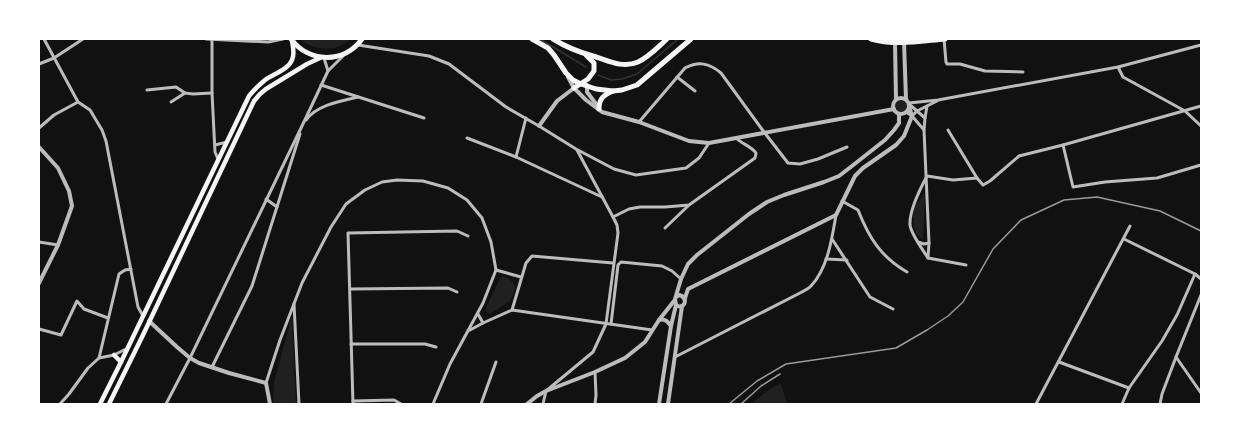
<svg xmlns="http://www.w3.org/2000/svg" width="1240" height="443" viewBox="0 0 1240 443" font-family="Inter,sans-serif">
	<style>
		.green { fill: #202020 }
		.lines { fill: none; stroke-linecap: round; stroke-linejoin: round }
		.stream { stroke: #333; stroke-width: 1.5 }
		.minor { stroke: #bcbcbc; stroke-width: 3 }
		.tertiary { stroke: #bcbcbc; stroke-width: 4 }
		.secondary { stroke: #f5f5f5; stroke-width: 4.5 }
		.primary { stroke: #f5f5f5; stroke-width: 5 }
		.rail { stroke: #9a9a9a; stroke-width: 1.5 }
	</style>
	<rect width="100%" height="100%" fill="#111"/>
	<!-- green -->
	<g class="green">
		<path d="M300 39H350C337 53 313 51 300 39Z"/>
		<circle cx="901" cy="106" r="6"/>
		<path d="M925 193 923 240 916 234 914 225 913 214 916 204Z"/>
		<path d="M504 276 513 282 515 287 514 293 510 301 490 314 486 311V308L500 278Z"/>
		<path d="M292 316 296 404H273L274 382Z"/>
		<path d="M781 383 787 404H751L767 391Z"/>
	</g>
	<g class="lines">
		<!-- stream -->
		<g class="stream">
			<path d="M540 39 586 67"/>
			<path d="M598 75 611 80 622 79 637 74 678 39"/>
		</g>
		<!-- minor -->
		<g class="minor">
			<path d="M44 39 78 102 90 110 102 130 106 141 138 307 143 316"/>
			<path d="M206 39 268 42 283 39"/>
			<path d="M944 39 946 62 947 64H960L985 71 1023 72"/>
			<path d="M212 40V93L215 152 218 159"/>
			<path d="M358 45 429 56 449 64 506 107 539 126 576 149 614 169 636 175 686 168 699 158 709 143"/>
			<path d="M324 58 328 71"/>
			<path d="M39 64 54 58 83 39"/>
			<path d="M1118 67 1123 77 1185 111 1201 126"/>
			<path d="M677 77 695 91"/>
			<path d="M321 85 424 118"/>
			<path d="M147 90 176 87 185 93 193 94 212 93"/>
			<path d="M171 102 185 93"/>
			<path d="M909 103 938 100 1118 67 1201 45"/>
			<path d="M909 104 925 118 924 130 929 243 928 257"/>
			<path d="M906 112 912 116 924 130"/>
			<path d="M912 116 917 111 927 106"/>
			<path d="M925 118 927 106 937 101"/>
			<path d="M306 120C317 105 341 101 358 97"/>
			<path d="M639 122 685 68C699 61 709 63 721 73L764 132 788 163 800 164 818 159 847 147"/>
			<path d="M39 128 54 115 78 102"/>
			<path d="M948 130 977 178"/>
			<path d="M467 138 516 157 602 197"/>
			<path d="M215 145 227 142"/>
			<path d="M1063 145 1073 187 1105 182 1157 178 1201 165"/>
			<path d="M516 157 526 118"/>
			<path d="M266 199 277 207"/>
			<path d="M842 201 858 210C869 238 881 257 907 272"/>
			<path d="M613 217 629 209 640 207H665L689 205 755 158 756 153C751 146 742 144 736 138"/>
			<path d="M665 228 688 206"/>
			<path d="M832 239 870 297 893 309"/>
			<path d="M1124 239 1195 274 1201 279"/>
			<path d="M39 242 58 245"/>
			<path d="M918 242 924 244 929 243"/>
			<path d="M928 258C923 250 911 234 910 225 909 210 920 189 927 176L953 180 977 178 983 185 990 181 1019 156 1063 145 1201 106"/>
			<path d="M928 258 966 265"/>
			<path d="M826 259 847 260"/>
			<path d="M496 270 521 277"/>
			<path d="M350 289 448 288 457 292"/>
			<path d="M294 304 299 404"/>
			<path d="M512 310 526 263 532 256 613 263"/>
			<path d="M478 314 483 323"/>
			<path d="M611 324 618 265 621 262 662 266 672 271 681 279"/>
			<path d="M39 329 61 335 77 301 84 309 108 318"/>
			<path d="M470 330 483 323 512 310 652 330"/>
			<path d="M351 344H425L436 347"/>
			<path d="M675 357 800 293C804 291 808 289 811 286 828 268 832 238 836 215"/>
			<path d="M1176 357 1201 393"/>
			<path d="M99 358 119 274 125 270 131 269"/>
			<path d="M1059 362 1129 388"/>
			<path d="M212 367 252 286 300 134"/>
			<path d="M266 383 280 340 302 283 331 227 346 204 365 190 382 182 397 180 423 181 448 188 467 200 482 218 491 242 496 270 483 303 450 364 433 404"/>
			<path d="M353 401 394 400 401 404"/>
			<path d="M60 404 69 394 88 368 99 358 114 355 126 349"/>
			<path d="M166 404 190 358 302 126 328 71 343 56"/>
			<path d="M353 404 348 233 457 231 468 236"/>
			<path d="M481 404 496 362"/>
			<path d="M543 404 546 391 593 352 606 324 618 233 617 225 613 217 577 150"/>
			<path d="M595 404 596 395 595 372"/>
			<path d="M1036 404 1130 226"/>
			<path d="M1122 404 1129 388 1162 341 1177 315 1195 274"/>
			<path d="M1160 404 1162 394 1176 357 1201 295"/>
		</g>
		<!-- tertiary -->
		<g class="tertiary">
			<path d="M904 42 906 99"/>
			<path d="M895 43 896 99"/>
			<path d="M568 77 574 88 586 100 602 112 639 122 689 141 709 143 894 109"/>
			<path d="M587 85V92L599 108"/>
			<circle cx="901" cy="106" r="8"/>
			<path d="M539 126 557 101 574 88"/>
			<path d="M39 147 58 168 69 191 72 206 58 245 39 283"/>
			<path d="M676 297 679 295 682 296 685 300C685 306 680 308 676 305"/>
			<path d="M685 298 688 289 836 215 855 176 863 168 896 145 904 136 912 116 909 106"/>
			<path d="M659 320C665 318 668 322 671 326"/>
			<path d="M149 321 177 347 190 358 199 363 229 373 266 383 270 404"/>
			<path d="M527 404 537 396 546 391 595 372 625 358 645 342 659 320 674 301"/>
			<path d="M659 404 671 326 676 305 675 299 681 279 688 264 697 255 749 214 767 202 784 195 824 182 839 176 852 166 885 140 894 130 899 123V114"/>
			<path d="M668 404 682 306"/>
		</g>
		<!-- secondary -->
		<g class="secondary">
			<path d="M114 355 121 362"/>
			<path d="M100 404 121 362 249 96C254 90 259 85 265 80 273 74 288 70 292 60 295 54 293 47 292 41"/>
			<path d="M109 404 143 335 254 101 260 94 266 89 307 64 320 58"/>
		</g>
		<!-- primary -->
		<g class="primary">
			<path d="M291 39C309 63 344 64 362 39"/>
			<path d="M532 39 548 48 554 55 566 73 573 80 581 84 596 89 613 91 622 90 637 85 691 39"/>
			<path d="M553 39C566 47 578 52 593 56 607 60 622 69 638 62 649 57 658 47 667 39"/>
			<path d="M871 39C895 46 921 41 945 39"/>
			<path d="M574 88 588 79 594 71V63L586 55"/>
			<path d="M599 109C599 98 604 95 613 91"/>
		</g>
		<!-- rail -->
		<g class="rail">
			<path d="M729 404 757 381 786 364 896 348 927 330 948 316 963 302 993 249 1021 220 1064 200 1097 197 1160 211 1201 231"/>
			<path d="M741 404 761 386 780 374"/>
		</g>
	</g>
	<!-- border -->
	<rect width="1240" height="443" fill="none" stroke="#ffffff" stroke-width="80"/>
</svg>
